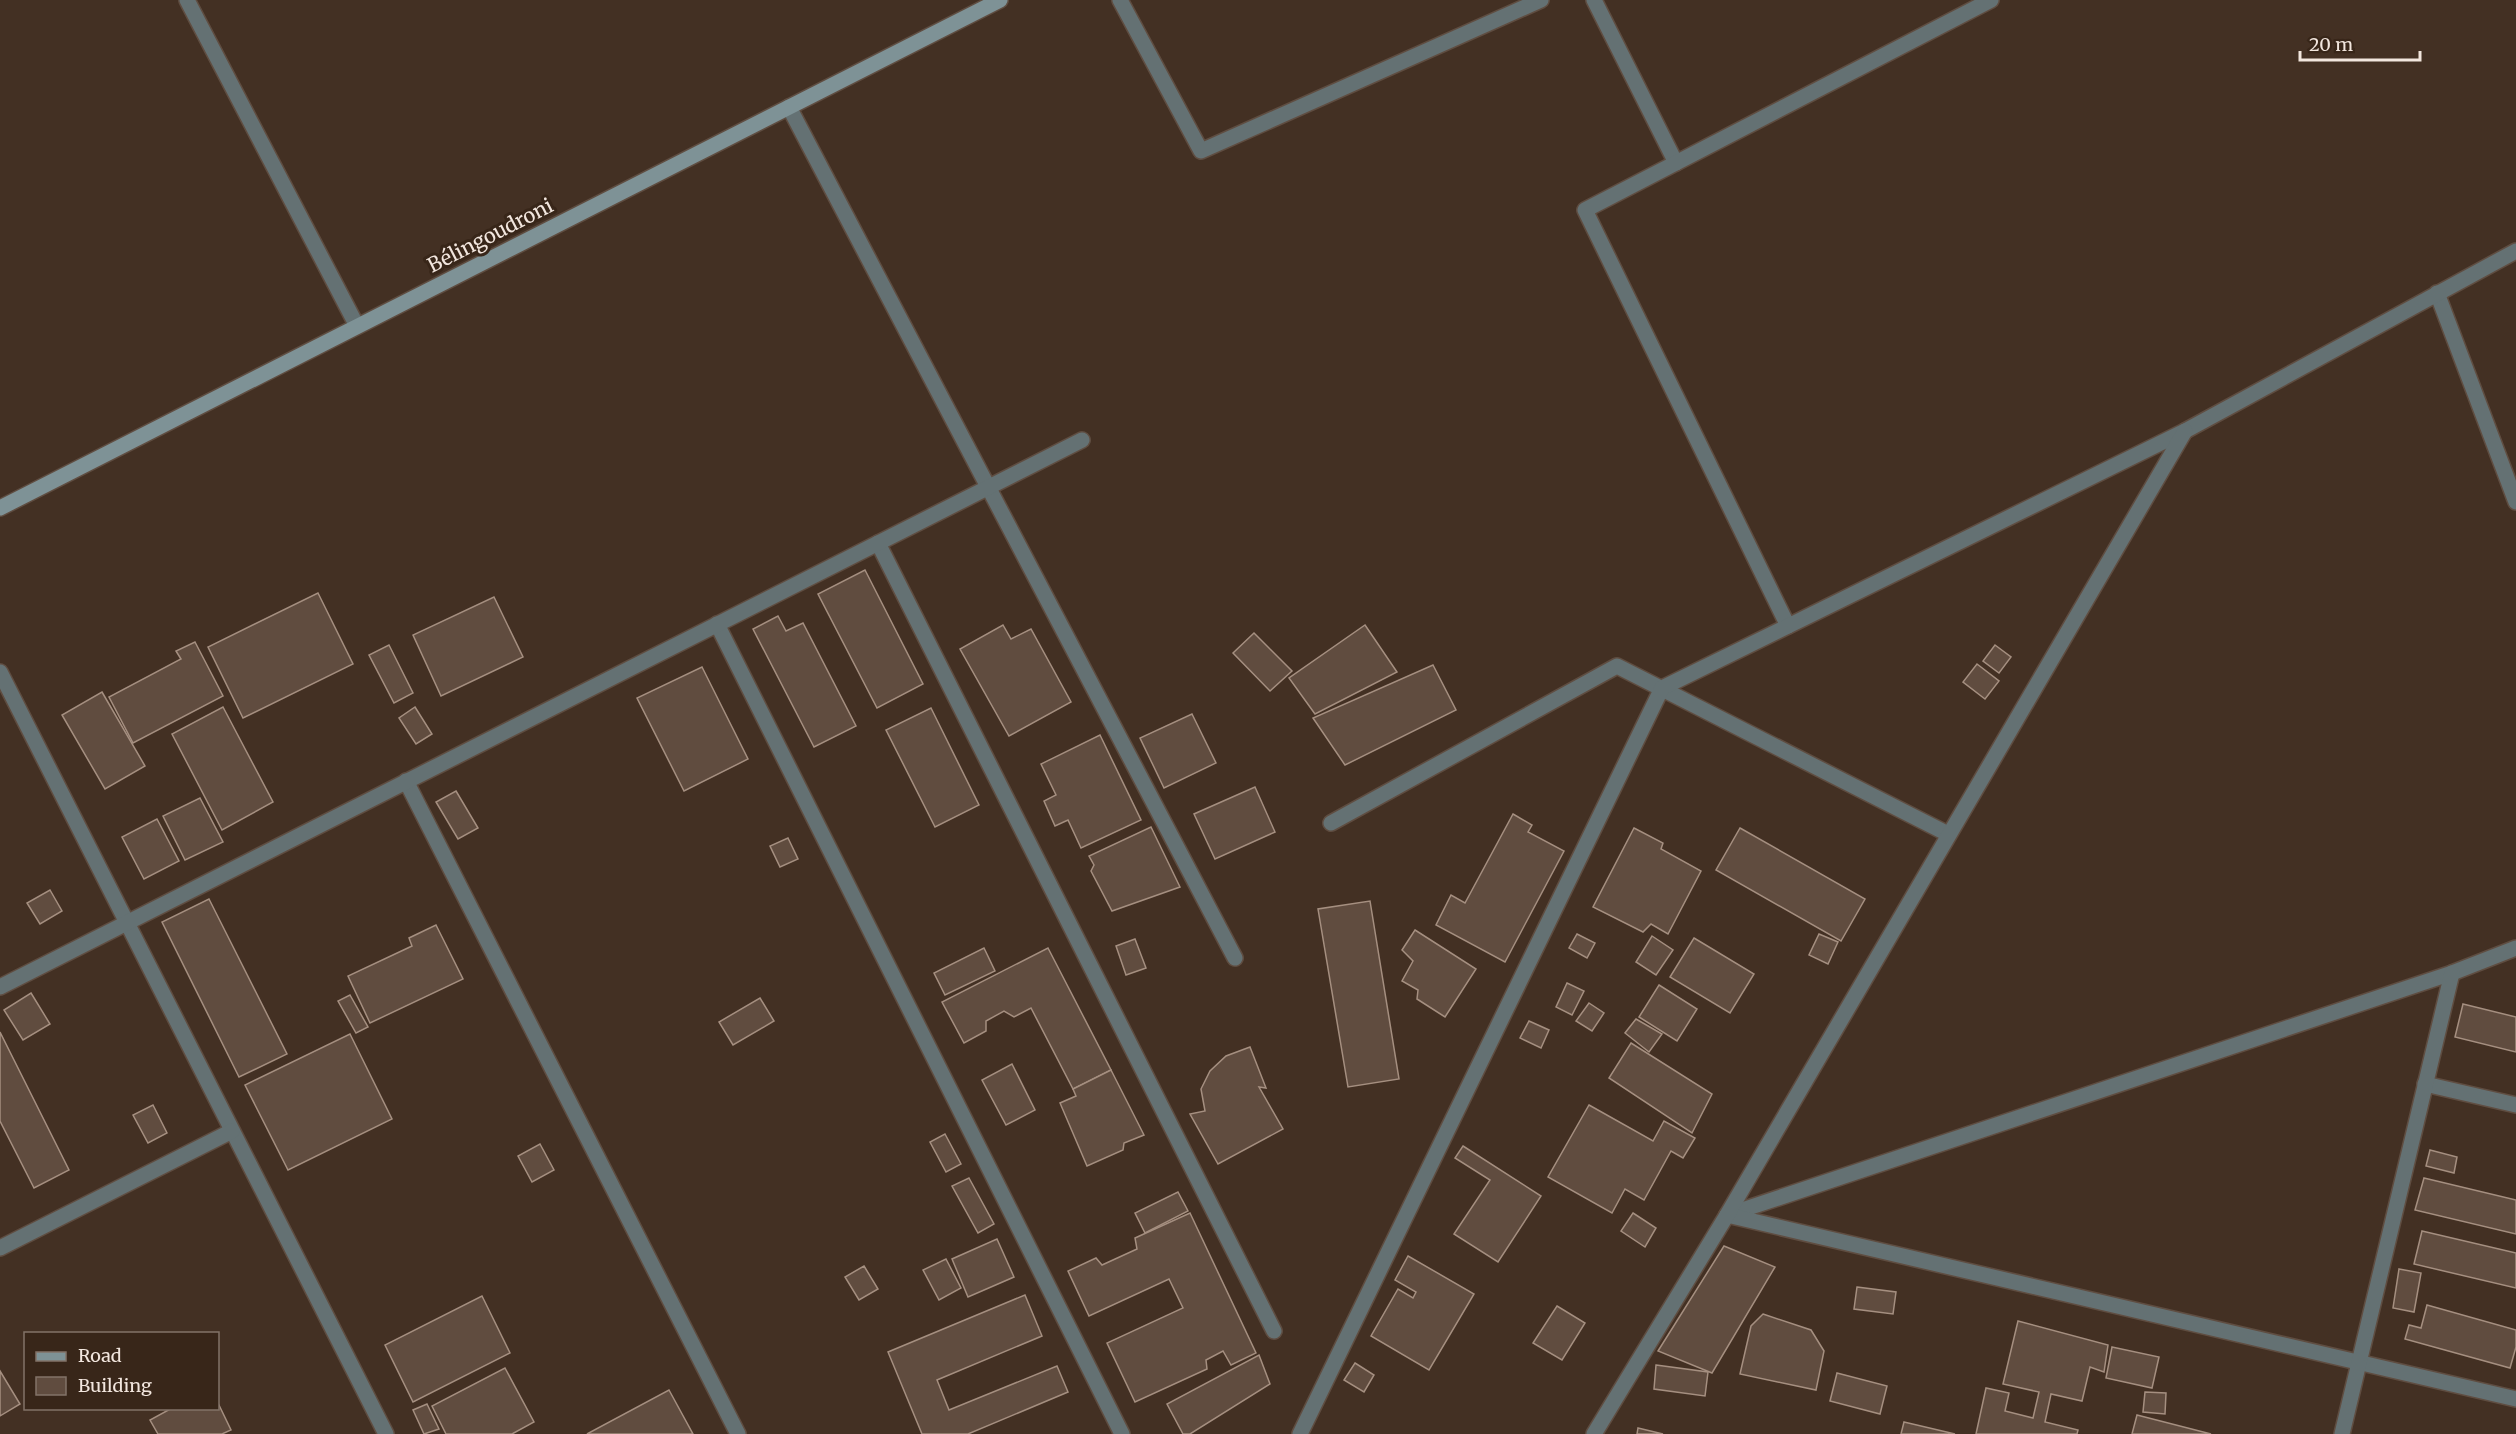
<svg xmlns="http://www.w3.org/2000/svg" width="2516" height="1434" viewBox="0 0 2516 1434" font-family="Merriweather,serif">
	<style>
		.building { fill: #604c3f; stroke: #a58f80; stroke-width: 1.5 }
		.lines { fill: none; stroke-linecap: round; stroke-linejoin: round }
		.street-casing { stroke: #5f4d41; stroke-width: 18 }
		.secondary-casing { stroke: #5f4d41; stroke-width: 18 }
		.street { stroke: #647173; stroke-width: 15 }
		.secondary { stroke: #7e9296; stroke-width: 15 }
		.labels { text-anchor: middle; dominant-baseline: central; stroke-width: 6; stroke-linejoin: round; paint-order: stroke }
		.street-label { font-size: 20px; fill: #f2e6de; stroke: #382619 }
	</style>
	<rect width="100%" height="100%" fill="#433023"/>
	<!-- building -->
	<g class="building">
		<path d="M865 570 923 684 877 708 818 594Z"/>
		<path d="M318 593 353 664 243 718 208 647Z"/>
		<path d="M494 597 523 657 441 696 413 635Z"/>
		<path d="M778 616 786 631 803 623 856 726 814 747 753 629Z"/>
		<path d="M1003 625 1011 639 1031 629 1071 702 1009 736 960 649Z"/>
		<path d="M1365 625 1397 672 1315 714 1289 678Z"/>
		<path d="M1254 633 1292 671 1270 691 1233 653Z"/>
		<path d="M195 642 223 696 133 743 109 697 181 659 176 651Z"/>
		<path d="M389 645 413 693 394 703 369 655Z"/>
		<path d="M1995 645 2011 657 1999 673 1983 661Z"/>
		<path d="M1977 664 1999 681 1985 699 1963 682Z"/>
		<path d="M1433 665 1456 710 1345 765 1313 718Z"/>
		<path d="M702 667 748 759 684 791 637 698Z"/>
		<path d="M102 692 145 766 105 789 62 715Z"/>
		<path d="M223 707 273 802 222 830 172 734Z"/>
		<path d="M415 707 432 734 416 744 399 718Z"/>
		<path d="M931 708 979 805 935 827 886 730Z"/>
		<path d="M1192 714 1216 763 1164 788 1140 738Z"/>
		<path d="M1100 735 1141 820 1081 848 1068 820 1055 826 1044 801 1056 795 1041 764Z"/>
		<path d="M1255 787 1275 832 1215 859 1194 814Z"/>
		<path d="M456 791 478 828 458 839 436 802Z"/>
		<path d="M200 798 223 842 185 860 163 816Z"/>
		<path d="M1513 814 1532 825 1528 832 1564 851 1505 962 1436 925 1451 895 1465 903Z"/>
		<path d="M157 819 179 861 144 879 122 837Z"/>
		<path d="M1151 827 1180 887 1112 911 1091 871 1094 865 1089 856Z"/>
		<path d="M1634 828 1663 843 1661 849 1701 871 1668 934 1651 924 1643 932 1593 907Z"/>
		<path d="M1740 828 1865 899 1841 941 1716 870Z"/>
		<path d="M788 838 798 859 780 867 770 846Z"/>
		<path d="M50 890 62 911 40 924 27 903Z"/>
		<path d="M209 899 287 1054 239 1077 162 922Z"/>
		<path d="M1370 901 1399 1079 1348 1087 1318 909Z"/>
		<path d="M436 925 463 979 370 1023 348 976 412 946 409 938Z"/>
		<path d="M1415 930 1476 969 1445 1017 1417 999 1418 990 1402 981 1413 961 1402 950Z"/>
		<path d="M1577 934 1595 943 1587 958 1569 948Z"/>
		<path d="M1819 934 1838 942 1828 964 1809 955Z"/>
		<path d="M1652 936 1673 950 1656 975 1636 962Z"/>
		<path d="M1694 938 1754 974 1730 1013 1670 977Z"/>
		<path d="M1135 939 1146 968 1126 975 1116 946Z"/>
		<path d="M984 948 995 971 945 995 934 973Z"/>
		<path d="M1048 948 1111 1070 1073 1089 1031 1008 1014 1017 1004 1011 986 1021V1031L964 1043 942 1002Z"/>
		<path d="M1567 983 1584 991 1572 1015 1556 1007Z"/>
		<path d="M1659 985 1697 1009 1677 1041 1639 1017Z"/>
		<path d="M31 993 50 1024 23 1040 4 1010Z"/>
		<path d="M350 995 368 1027 356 1033 338 1001Z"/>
		<path d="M760 998 774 1021 733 1045 719 1022Z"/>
		<path d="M1589 1003 1604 1013 1592 1031 1576 1021Z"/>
		<path d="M2463 1004 2516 1017V1052L2455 1037Z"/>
		<path d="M1636 1019 1662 1034 1649 1052 1625 1033Z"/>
		<path d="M1529 1021 1549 1030 1541 1048 1520 1038Z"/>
		<path d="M0 1032 69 1170 34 1188 0 1121Z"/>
		<path d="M350 1034 392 1119 288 1170 245 1085Z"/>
		<path d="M1631 1043 1712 1094 1692 1133 1609 1078Z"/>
		<path d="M1250 1047 1266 1088 1259 1087 1283 1129 1218 1164 1190 1114 1205 1111 1201 1089 1210 1071 1226 1056Z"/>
		<path d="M1012 1064 1035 1110 1006 1125 982 1080Z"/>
		<path d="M1111 1070 1144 1135 1124 1143 1123 1150 1087 1166 1060 1103 1076 1096 1073 1089Z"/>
		<path d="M153 1105 167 1133 148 1143 133 1115Z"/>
		<path d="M1589 1105 1653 1141 1664 1121 1695 1138 1683 1158 1671 1151 1644 1200 1625 1189 1612 1213 1548 1177Z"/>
		<path d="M945 1134 961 1164 946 1172 930 1142Z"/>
		<path d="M540 1144 554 1170 532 1182 518 1156Z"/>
		<path d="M1463 1146 1541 1196 1498 1262 1454 1234 1490 1180 1455 1158Z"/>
		<path d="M2430 1150 2457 1157 2454 1173 2426 1166Z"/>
		<path d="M969 1178 994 1224 978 1233 952 1186Z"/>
		<path d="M2424 1178 2516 1200V1234L2415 1210Z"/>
		<path d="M1178 1192 1188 1211 1145 1233 1135 1213Z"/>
		<path d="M1190 1213 1256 1353 1231 1365 1223 1351 1206 1360 1207 1369 1135 1402 1107 1343 1183 1308 1169 1279 1089 1316 1068 1271 1096 1258 1102 1265 1137 1249 1135 1238Z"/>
		<path d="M1633 1213 1656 1228 1645 1247 1621 1231Z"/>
		<path d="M2422 1231 2516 1253V1288L2414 1264Z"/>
		<path d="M997 1239 1014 1277 968 1297 952 1259Z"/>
		<path d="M1724 1246 1775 1267 1712 1373 1658 1351Z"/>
		<path d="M1408 1256 1474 1294 1429 1370 1371 1336 1398 1289 1413 1298 1416 1292 1395 1280Z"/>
		<path d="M946 1259 961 1288 939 1300 923 1270Z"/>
		<path d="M864 1266 878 1289 859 1300 845 1277Z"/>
		<path d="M2399 1269 2421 1273 2414 1312 2393 1308Z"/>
		<path d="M1857 1287 1896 1292 1893 1314 1854 1309Z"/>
		<path d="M1025 1295 1042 1336 937 1380 949 1410 1057 1366 1068 1392 968 1434H922L888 1352Z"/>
		<path d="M482 1296 510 1353 413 1402 385 1345Z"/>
		<path d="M2427 1305 2516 1330V1347L2510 1368 2405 1339 2409 1325 2421 1328Z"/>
		<path d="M1557 1306 1585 1323 1562 1360 1533 1343Z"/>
		<path d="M1763 1314 1811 1330 1824 1351 1816 1390 1740 1374 1751 1326Z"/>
		<path d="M2018 1321 2108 1345 2104 1372 2090 1367 2082 1401 2051 1394 2045 1422 2078 1430 2077 1434H1976L1986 1388 2009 1393 2005 1411 2033 1418 2039 1392 2003 1384Z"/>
		<path d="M2112 1347 2159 1357 2152 1388 2106 1378Z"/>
		<path d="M1259 1355 1270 1384 1190 1434H1183L1167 1404Z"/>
		<path d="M1355 1363 1374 1375 1364 1392 1344 1380Z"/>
		<path d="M1656 1365 1708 1372 1705 1396 1654 1389Z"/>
		<path d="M505 1368 534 1422 512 1434H446L432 1406Z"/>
		<path d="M0 1371 20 1404 0 1416Z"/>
		<path d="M1837 1373 1887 1386 1880 1414 1830 1401Z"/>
		<path d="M669 1390 693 1434H587Z"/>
		<path d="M2145 1392 2166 1393 2165 1414 2143 1412Z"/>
		<path d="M218 1403 231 1430 222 1434H158L150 1420 172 1408H218Z"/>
		<path d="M427 1404 439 1429 424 1434 413 1410Z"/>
		<path d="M2137 1415 2211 1434H2132Z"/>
		<path d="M1904 1422 1955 1434H1901Z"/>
		<path d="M1638 1428 1663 1434H1637Z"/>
	</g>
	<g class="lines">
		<defs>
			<g id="street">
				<path d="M187 0 357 326"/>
				<path d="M1120 0 1201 151 1541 0"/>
				<path d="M1594 0 1676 163"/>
				<path d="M789 107 1235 958"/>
				<path d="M2437 293 2516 502"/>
				<path d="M878 543 1274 1331"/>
				<path d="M717 624 1122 1434"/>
				<path d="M1788 626 1585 210 1991 0"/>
				<path d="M0 672 386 1434"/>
				<path d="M406 781 738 1434"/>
				<path d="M1331 823 1617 666 1948 834"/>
				<path d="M0 987 1082 440"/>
				<path d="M2425 1084 2516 1105"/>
				<path d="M1727 1215 2452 973 2516 948"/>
				<path d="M1727 1215 2516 1399"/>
				<path d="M0 1248 232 1131"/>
				<path d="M1300 1434 1662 688 2185 431 2516 251"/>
				<path d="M1594 1434 1727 1215 2185 431"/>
				<path d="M2342 1434 2452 973"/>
			</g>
			<path id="secondary" d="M0 508 1000 0"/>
		</defs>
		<!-- street casing -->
		<use href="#street" class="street-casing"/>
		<!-- secondary casing -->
		<use href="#secondary" class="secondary-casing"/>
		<!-- street -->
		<use href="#street" class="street"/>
		<!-- secondary -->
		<use href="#secondary" class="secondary"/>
	</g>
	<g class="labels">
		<!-- street labels -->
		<g class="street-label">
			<text transform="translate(490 235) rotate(-27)">Bélingoudroni</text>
		</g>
	</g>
	<!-- legend -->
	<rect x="24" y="1332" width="195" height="78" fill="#382619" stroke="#827368" stroke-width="1.5"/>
	<rect x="36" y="1352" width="30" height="9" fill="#7e9296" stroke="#827368" stroke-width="1.5"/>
	<text x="78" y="1362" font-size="18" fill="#f2e6de">Road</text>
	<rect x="36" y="1377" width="30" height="18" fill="#604c3f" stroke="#827368" stroke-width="1.5"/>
	<text x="78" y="1392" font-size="18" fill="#f2e6de">Building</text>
	<!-- scale -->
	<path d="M2300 51v9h120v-9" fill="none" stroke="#f2e6de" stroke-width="3"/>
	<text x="2309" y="51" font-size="18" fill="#f2e6de" stroke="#382619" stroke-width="4.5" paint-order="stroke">20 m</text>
</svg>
